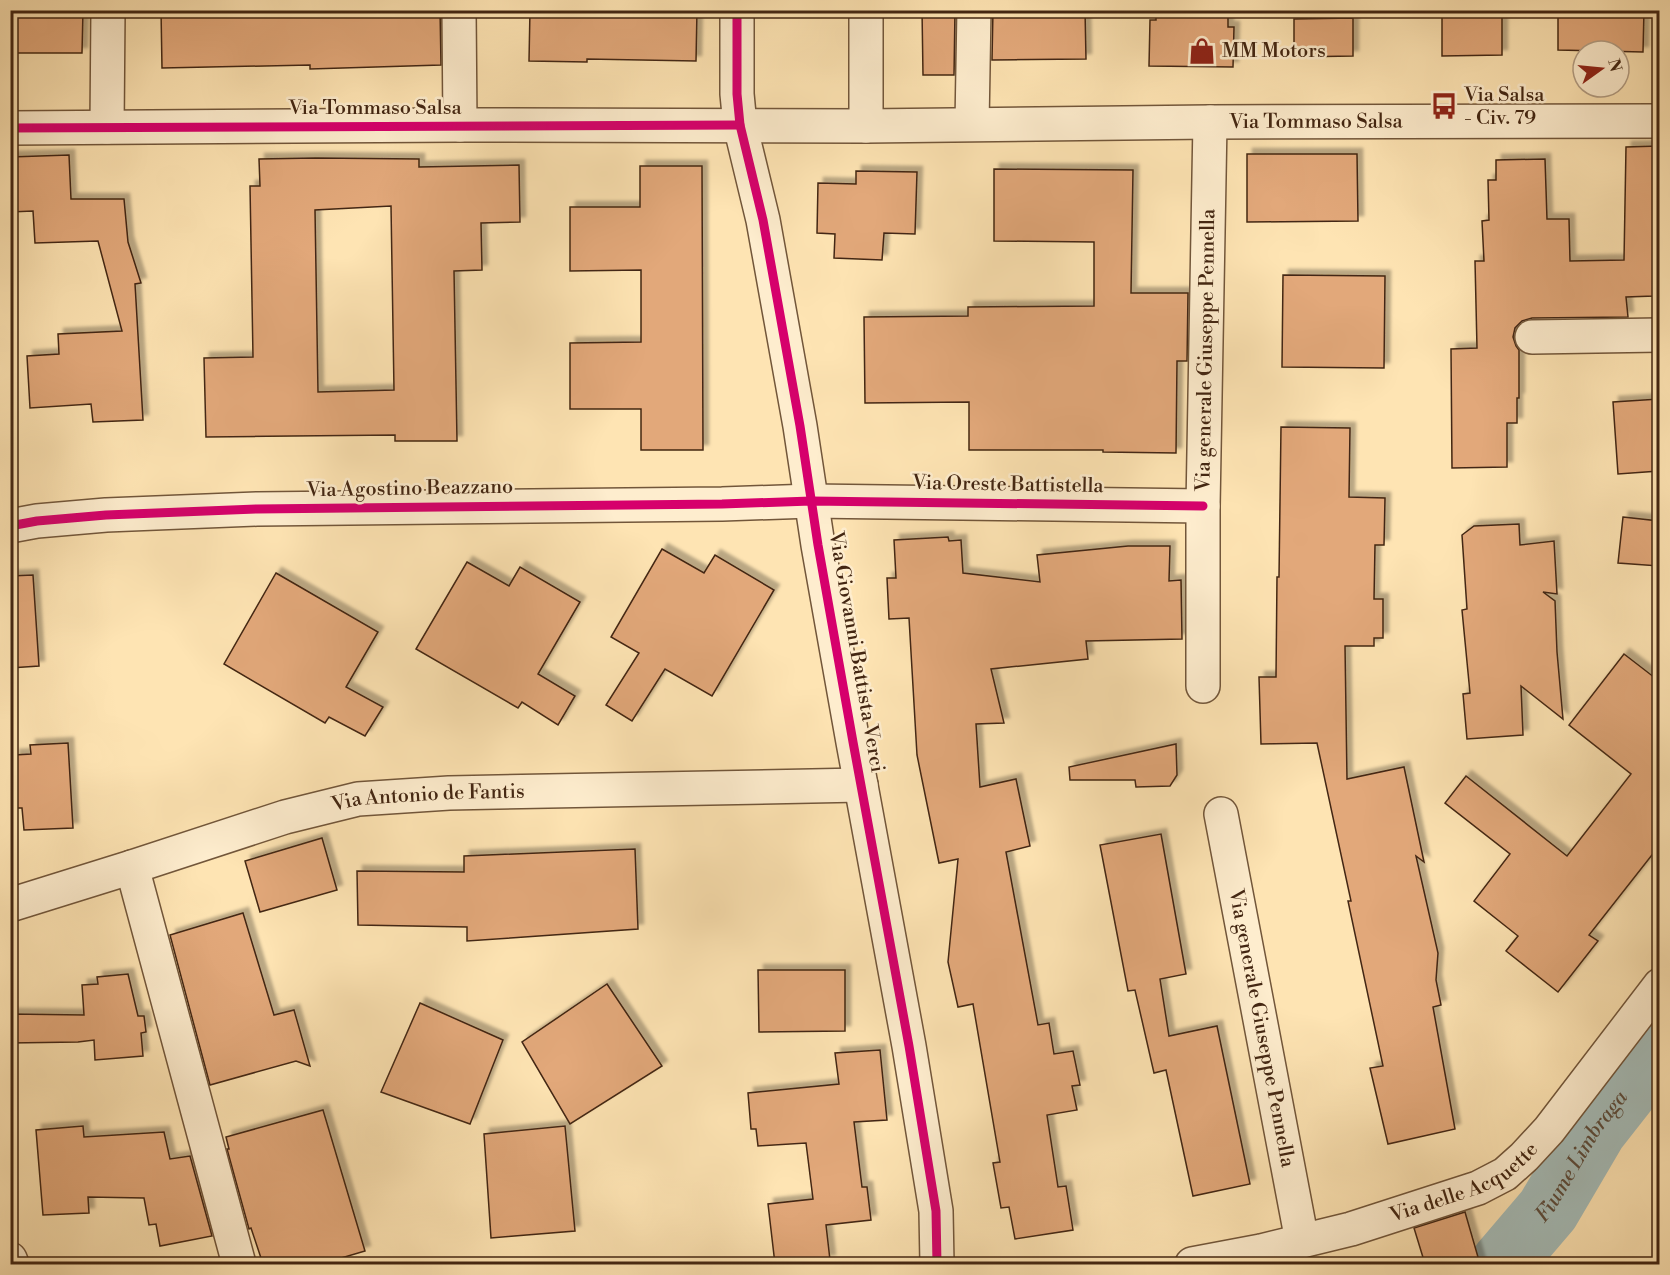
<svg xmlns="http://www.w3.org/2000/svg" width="1670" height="1275" viewBox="0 0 1670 1275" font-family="'Libre Bodoni',serif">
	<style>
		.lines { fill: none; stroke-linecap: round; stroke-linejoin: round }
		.stream { stroke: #7e8076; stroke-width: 10 }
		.river { stroke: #a5bcb8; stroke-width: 64 }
		.building { fill: #e2a87a; stroke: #432612; stroke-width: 1.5; fill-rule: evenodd; filter: url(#shadow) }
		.minor-casing { stroke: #72563a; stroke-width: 36 }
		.minor { stroke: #feedce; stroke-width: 33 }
		.cycleway-casing { stroke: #feedce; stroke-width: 13 }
		.cycleway { stroke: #d6006c; stroke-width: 9 }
		.labels { text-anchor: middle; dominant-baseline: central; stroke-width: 5; stroke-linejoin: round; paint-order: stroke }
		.poi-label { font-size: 20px; fill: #432612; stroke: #feedce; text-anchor: start }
		.street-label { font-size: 20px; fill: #432612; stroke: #feedce }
		.water-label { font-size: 21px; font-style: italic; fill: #5c4c3c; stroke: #feedce }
	</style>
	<defs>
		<filter id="shadow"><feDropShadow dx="5.5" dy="-5.5" stdDeviation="1.5" flood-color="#0004"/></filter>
	</defs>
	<rect width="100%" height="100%" fill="#fee4b3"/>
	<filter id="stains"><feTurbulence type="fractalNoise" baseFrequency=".00333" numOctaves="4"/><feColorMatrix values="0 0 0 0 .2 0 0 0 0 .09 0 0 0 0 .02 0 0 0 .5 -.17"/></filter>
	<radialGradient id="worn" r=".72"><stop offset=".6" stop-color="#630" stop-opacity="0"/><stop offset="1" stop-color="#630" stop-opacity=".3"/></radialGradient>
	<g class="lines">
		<!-- stream -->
		<path class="stream" d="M1611 1110 1660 1095"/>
		<!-- river -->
		<path class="river" id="s1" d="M1502 1264 1548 1210 1595 1130 1660 1047"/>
	</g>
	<!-- building -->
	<g class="building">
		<path d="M10 10H83L82 53H10Z"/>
		<path d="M161 10H440L441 65 310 69V65L162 68Z"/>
		<path d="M530 10H697L696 61 587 59V62L529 61Z"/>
		<path d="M922 10H955L954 75H923Z"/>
		<path d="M993 10H1085L1086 59 992 60Z"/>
		<path d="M1156 10H1228V27H1234L1233 67 1149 66 1150 20H1156Z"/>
		<path d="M1442 10H1477V16H1502V55L1442 56Z"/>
		<path d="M1558 10H1644L1643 52 1558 50Z"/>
		<path d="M1353 18V56L1294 57V19Z"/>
		<path d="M1659 146 1654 296 1626 297 1628 317 1532 318 1522 321 1515 328 1513 337 1516 346 1519 350V398H1517V423H1507V467L1452 468 1451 349 1477 348 1475 261H1484L1482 221 1489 220 1488 180H1496V160L1545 159 1547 219H1569L1570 261 1624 260 1626 147Z"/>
		<path d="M1247 154H1357L1358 221 1247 222Z"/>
		<path d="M69 155 71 199H124L128 242 141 283 135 284 143 420 93 422 91 404 30 408 27 356 59 354 58 334 122 331 98 241 35 243 33 211 10 212V157Z"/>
		<path d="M316 158 419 159V167L519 165 520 222 481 223 482 270 454 271 457 441H395V435L206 437 204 358 253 357 250 186H260L259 159ZM391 206 394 390 318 392 315 210Z"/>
		<path d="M640 166H702L703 450H641V409H570V343L641 342V270L570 271V207H640Z"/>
		<path d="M994 169 1133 170 1131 293H1188L1187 361H1177L1176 453 1103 452V450H969V402L865 403 864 317 968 316V307L1094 306V242L994 241Z"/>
		<path d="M856 171 917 172 915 234 884 233 882 260 834 258 835 234 817 233 818 183 856 184Z"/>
		<path d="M1283 275 1385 276 1384 368 1282 367Z"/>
		<path d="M1659 399V471L1618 474 1613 402Z"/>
		<path d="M1281 427 1350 428 1349 497 1385 498 1384 545H1375L1374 599H1383V638H1374V646H1345L1347 779 1404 767 1424 862 1416 856 1438 953 1436 980 1441 1005 1433 1007 1455 1129 1388 1144 1370 1068 1383 1066 1348 901H1351L1317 743 1261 744 1259 677H1276L1277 577H1279Z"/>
		<path d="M1623 517 1659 521V566L1618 563Z"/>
		<path d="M1519 524 1520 545 1554 541 1557 594 1543 592 1555 601 1557 652 1563 719 1521 686 1523 735 1467 739 1463 694 1470 693 1462 610 1467 609 1462 535 1474 526Z"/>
		<path d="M948 537 949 541 961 540 963 573 1040 582 1037 555 1128 546H1170L1169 581 1181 580 1182 639 1086 641 1088 659 991 669 1004 723 976 724 980 787 1016 779 1030 846 1006 852 1038 1025 1049 1023 1054 1054 1073 1051 1080 1085 1072 1086 1077 1110 1047 1115 1058 1187 1066 1186 1073 1230 1015 1239 1009 1207 1001 1208 993 1163 1000 1162 973 1004 958 1007 948 962 958 859 939 863 917 755 909 618 889 619 887 578H896L894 540Z"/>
		<path d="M662 549 704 573 715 555 774 590 712 696 665 669 632 721 606 705 639 653 611 637Z"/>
		<path d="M467 562 509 586 520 567 580 602 538 674 575 696 558 725 522 702 518 708 416 649Z"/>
		<path d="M276 573 378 632 346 687 383 707 365 736 329 717 325 723 224 664Z"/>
		<path d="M33 575 39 666 10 668V576Z"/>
		<path d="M1624 654 1659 681V846L1589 935 1598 941 1558 992 1506 951 1518 936 1474 901 1510 854 1445 803 1466 776 1567 856 1631 774 1569 725Z"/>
		<path d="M68 743 73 828 24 830 22 808H17L14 755 31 754 30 745Z"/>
		<path d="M1176 744 1177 775 1170 786 1136 787 1135 780H1070L1069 767Z"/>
		<path d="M1161 834 1186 974 1160 979 1169 1036 1217 1026 1250 1184 1193 1196 1166 1070 1154 1073 1135 990 1128 991 1100 845Z"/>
		<path d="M322 838 337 890 260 912 245 861Z"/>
		<path d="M635 849 638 929 467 941V927L358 925 357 871 464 872V856Z"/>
		<path d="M243 913 274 1015 294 1010 310 1066 296 1061 210 1085 170 935Z"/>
		<path d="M758 970H845V1031L759 1032Z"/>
		<path d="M128 974 138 1016H144L146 1032 141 1033 143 1056 95 1060 94 1040 78 1042 10 1043V1014L84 1015 82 985 98 984 97 977Z"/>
		<path d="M607 984 662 1066 570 1124 522 1042Z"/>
		<path d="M420 1003 503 1040 470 1124 381 1092Z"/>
		<path d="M880 1050 887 1120 854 1122 862 1187H867L871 1220 826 1225 830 1260 797 1264H775L768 1204 813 1199 806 1143 758 1146 756 1129H751L748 1093 839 1084 835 1053Z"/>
		<path d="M323 1110 365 1251 321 1264H263L251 1228 249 1229 227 1149H229L226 1137Z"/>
		<path d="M83 1126 84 1137 164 1132 170 1159 190 1156 212 1236 160 1246 156 1224 149 1225 144 1198 88 1197 89 1213 43 1215 36 1130Z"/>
		<path d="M565 1126 575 1231 491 1238 484 1134Z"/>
		<path d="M1465 1212 1480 1264H1425L1414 1228Z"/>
	</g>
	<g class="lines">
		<defs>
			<g id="minor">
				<path d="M459 10 460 125"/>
				<path d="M737 10V94L740 125 763 220 800 426 818 545 853 742 909 1046 936 1211 937 1264"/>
				<path d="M866 10V126"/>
				<path d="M972 124 974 10"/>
				<path d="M107 127 108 10"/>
				<path id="s2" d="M10 128 460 125 866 126 1210 122 1660 121"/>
				<path d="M1532 337 1660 335"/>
				<path d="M10 526 37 521 106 515 257 509 722 504 811 501 1203 506"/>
				<path id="s3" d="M1203 686V506L1210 122"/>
				<path id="s4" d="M1221 814 1302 1241"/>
				<path d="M132 867 239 1264"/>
				<path id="s5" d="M10 905 132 867 285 817 358 799 449 793 861 785"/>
				<path d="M10 1259 12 1264"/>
				<path id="s6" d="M1192 1264 1261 1251 1351 1229 1478 1188 1505 1174 1524 1157 1549 1130 1660 985"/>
			</g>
		</defs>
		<!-- minor casing -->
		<use href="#minor" class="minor-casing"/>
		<!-- minor -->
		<use href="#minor" class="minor"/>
		<defs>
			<g id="cycleway">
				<path d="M737 10V94L740 125 763 220 800 426 818 545 853 742 909 1046 936 1211 937 1264"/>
				<path d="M10 128 740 125"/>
				<path d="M10 526 37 521 106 515 257 509 722 504 811 501 1203 506"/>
			</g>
		</defs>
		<!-- cycleway casing -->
		<use href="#cycleway" class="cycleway-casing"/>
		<!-- cycleway -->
		<use href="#cycleway" class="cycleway"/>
	</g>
	<!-- icons -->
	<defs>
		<symbol id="shop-bare" viewBox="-9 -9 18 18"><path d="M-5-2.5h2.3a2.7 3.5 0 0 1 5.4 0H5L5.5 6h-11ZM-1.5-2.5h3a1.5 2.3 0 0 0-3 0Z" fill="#8f2418" stroke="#feedce" stroke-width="2.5" paint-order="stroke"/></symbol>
		<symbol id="bus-bare" viewBox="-9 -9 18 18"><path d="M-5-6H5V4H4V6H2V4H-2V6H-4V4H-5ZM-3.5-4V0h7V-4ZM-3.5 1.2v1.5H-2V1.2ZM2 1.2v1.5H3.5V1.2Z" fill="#8f2418" stroke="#feedce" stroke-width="2.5" paint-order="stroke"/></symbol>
	</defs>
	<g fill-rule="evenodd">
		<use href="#shop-bare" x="1183" y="32" width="38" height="38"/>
		<use href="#bus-bare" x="1425" y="87" width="38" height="38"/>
	</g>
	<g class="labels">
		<!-- poi labels -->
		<g class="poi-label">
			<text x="1222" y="51">MM Motors</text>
			<text x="1464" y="95">Via Salsa<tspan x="1464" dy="23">- Civ. 79</tspan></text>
		</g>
		<!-- street labels -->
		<g class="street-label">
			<text x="375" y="108">Via Tommaso Salsa</text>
			<text stroke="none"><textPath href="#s2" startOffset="1306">Via Tommaso Salsa</textPath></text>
			<text stroke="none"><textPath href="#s3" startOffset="336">Via generale Giuseppe Pennella</textPath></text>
			<text transform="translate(1008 485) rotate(1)">Via Oreste Battistella</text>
			<text transform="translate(410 489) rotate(-1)">Via Agostino Beazzano</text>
			<text transform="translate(856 652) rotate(80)">Via Giovanni Battista Verci</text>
			<text stroke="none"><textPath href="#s5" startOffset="434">Via Antonio de Fantis</textPath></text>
			<text stroke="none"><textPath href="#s4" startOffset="218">Via generale Giuseppe Pennella</textPath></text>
			<text stroke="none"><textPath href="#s6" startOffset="286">Via delle Acquette</textPath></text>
		</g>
		<!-- water labels -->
		<g class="water-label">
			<text stroke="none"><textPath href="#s1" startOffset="134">Fiume Limbraga</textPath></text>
		</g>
	</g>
	<!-- margin -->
	<rect width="1670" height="1275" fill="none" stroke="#fee4b3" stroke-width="36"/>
	<rect x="12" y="12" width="1646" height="1251" fill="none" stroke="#432612" stroke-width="3"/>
	<rect x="18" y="18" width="1634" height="1239" fill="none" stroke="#432612" stroke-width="1.5"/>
	<!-- north arrow -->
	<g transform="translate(1601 69) rotate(75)"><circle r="28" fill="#feedce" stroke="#b39d83" stroke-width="1.5"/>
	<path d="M0-4.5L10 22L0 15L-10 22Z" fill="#8f2418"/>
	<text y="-9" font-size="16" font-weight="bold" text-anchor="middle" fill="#432612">N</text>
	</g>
	<rect width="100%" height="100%" filter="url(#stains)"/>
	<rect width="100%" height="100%" fill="url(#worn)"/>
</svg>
